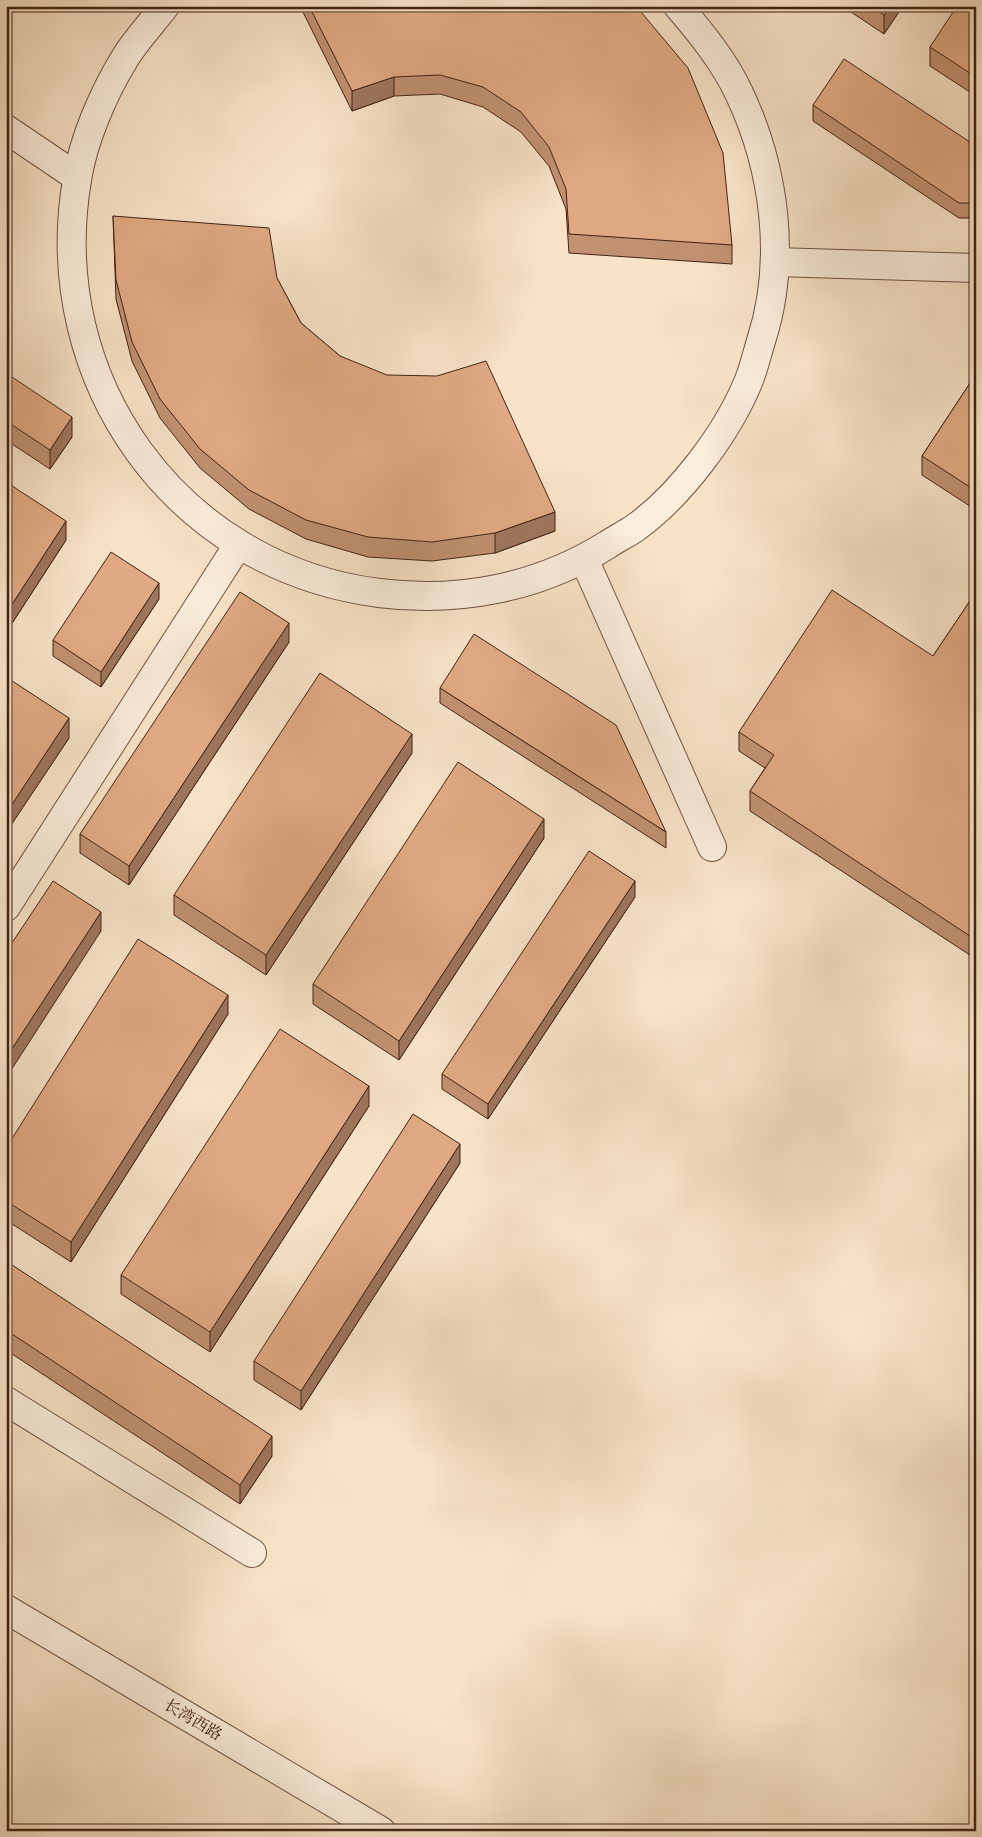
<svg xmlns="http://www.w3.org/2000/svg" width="982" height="1837" viewBox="0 0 982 1837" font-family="Cardo,'Noto Serif SC',serif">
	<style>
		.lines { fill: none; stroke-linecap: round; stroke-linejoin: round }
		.minor-casing { stroke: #6f5242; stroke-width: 30 }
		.minor { stroke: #faeddb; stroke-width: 28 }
		.wall { fill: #c19171; stroke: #412215 }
		.shaded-wall { fill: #9d765c; stroke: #412215 }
		.building { fill: #e0a983; stroke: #412215 }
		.labels { text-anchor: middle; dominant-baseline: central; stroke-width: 5; stroke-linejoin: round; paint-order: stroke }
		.street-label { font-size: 16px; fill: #412215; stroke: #faeddb }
	</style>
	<rect width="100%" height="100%" fill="#f8e3c7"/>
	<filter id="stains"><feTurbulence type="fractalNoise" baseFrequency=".004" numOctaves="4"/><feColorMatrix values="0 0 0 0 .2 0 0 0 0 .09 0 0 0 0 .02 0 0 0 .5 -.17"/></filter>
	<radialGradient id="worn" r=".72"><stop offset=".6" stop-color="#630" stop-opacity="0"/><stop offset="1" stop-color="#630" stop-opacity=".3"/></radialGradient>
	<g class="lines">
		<defs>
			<g id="minor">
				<path d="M165 6C152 23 136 40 125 58 104 92 83 140 77 180 43 380 176 567 379 593 459 603 538 588 607 545 616 539 626 534 635 528 681 495 728 432 749 380 754 367 757 354 761 341 787 261 775 169 739 93 724 61 701 33 678 6"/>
				<path d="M6 129 77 177"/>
				<path d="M775 262 976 268"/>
				<path d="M584 559 712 847"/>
				<path d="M6 907 238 545"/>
				<path d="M6 1401 252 1553"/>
				<path d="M6 1609 381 1831"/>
			</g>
		</defs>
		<!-- minor casing -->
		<use href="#minor" class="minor-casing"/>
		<!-- minor -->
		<use href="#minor" class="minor"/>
	</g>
	<!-- wall -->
	<g class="wall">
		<path d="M300 6H636L732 245V264L569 253 566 209 549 166 521 132 483 107 440 94 394 96 352 111Z"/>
		<path d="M842 6H903L884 34Z"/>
		<path d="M976 6V96L930 66V47Z"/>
		<path d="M813 105 976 146V218H959L813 121Z"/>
		<path d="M113 216 277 278 301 323 340 356 555 531 495 553 432 561 368 557 306 539 249 509 200 468 160 418 132 361 116 299Z"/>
		<path d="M6 373 72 437 50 469 6 440Z"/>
		<path d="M976 374V510L922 475V456Z"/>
		<path d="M6 482 66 540 9 628 6 627Z"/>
		<path d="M976 592V959L750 811V791L765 768 739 751V732L933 656Z"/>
		<path d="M159 599 101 687 53 656V640Z"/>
		<path d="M289 642 129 885 80 853V834Z"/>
		<path d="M6 677 69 738 9 828 6 826Z"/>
		<path d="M440 688 666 832V848L440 703Z"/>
		<path d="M412 753 266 975 174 915V895Z"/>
		<path d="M544 838 399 1060 313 1004V984Z"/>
		<path d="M635 897 488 1119 442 1089V1074Z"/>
		<path d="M228 1014 71 1262 6 1220V1148Z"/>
		<path d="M369 1106 210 1352 121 1294V1275Z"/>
		<path d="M460 1163 301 1410 254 1380V1361Z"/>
		<path d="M6 1261 272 1456 240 1504 6 1350Z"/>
	</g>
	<!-- shaded-wall -->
	<g class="shaded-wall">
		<path d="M890 6H903L884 34V15Z"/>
		<path d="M394 77V96L352 111V91Z"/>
		<path d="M72 417V437L50 469V450Z"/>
		<path d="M555 512V531L495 553V533Z"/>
		<path d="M66 521V540L9 628V609Z"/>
		<path d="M159 583V599L101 687V672Z"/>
		<path d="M289 623V642L129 885V866Z"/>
		<path d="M69 718V738L9 828V809Z"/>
		<path d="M412 734V753L266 975V955Z"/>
		<path d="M544 819V838L399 1060V1041Z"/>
		<path d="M635 881V897L488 1119V1104Z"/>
		<path d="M101 912V931L6 1078V1058Z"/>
		<path d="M228 995V1014L71 1262V1242Z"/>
		<path d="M369 1086V1106L210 1352V1332Z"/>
		<path d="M460 1144V1163L301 1410V1391Z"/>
		<path d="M272 1436V1456L240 1504V1485Z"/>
	</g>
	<!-- building -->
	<g class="building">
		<path d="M309 6H636L688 68 723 153 732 245 569 234 566 189 549 147 521 112 483 87 440 75 394 77 352 91Z"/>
		<path d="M871 6H890L884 15Z"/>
		<path d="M957 6H976V77L930 47Z"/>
		<path d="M844 59 976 146V203H959L813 105Z"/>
		<path d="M113 216 269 228 277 278 301 323 340 356 387 375 437 376 486 361 555 512 495 533 432 542 368 537 306 520 249 490 200 449 160 399 132 342 116 280Z"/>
		<path d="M6 373 72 417 50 450 6 421Z"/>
		<path d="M976 374V491L922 456Z"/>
		<path d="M6 482 66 521 9 609 6 607Z"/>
		<path d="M111 552 159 583 101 672 53 640Z"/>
		<path d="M832 590 933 656 976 592V940L750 791 774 755 739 732Z"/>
		<path d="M240 592 289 623 129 866 80 834Z"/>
		<path d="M474 634 616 725 666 832 440 688Z"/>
		<path d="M320 673 412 734 266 955 174 895Z"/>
		<path d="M6 677 69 718 9 809 6 807Z"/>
		<path d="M458 762 544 819 399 1041 313 984Z"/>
		<path d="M589 851 635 881 488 1104 442 1074Z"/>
		<path d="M53 881 101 912 6 1058V952Z"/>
		<path d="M138 939 228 995 71 1242 6 1201V1148Z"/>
		<path d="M280 1029 369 1086 210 1332 121 1275Z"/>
		<path d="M413 1114 460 1144 301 1391 254 1361Z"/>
		<path d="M6 1261 272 1436 240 1485 6 1330Z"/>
	</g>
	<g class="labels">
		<!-- street labels -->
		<g class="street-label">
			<text transform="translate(193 1720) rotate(31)">长湾西路</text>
		</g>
	</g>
	<!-- margin -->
	<rect width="982" height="1837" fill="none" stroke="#f8e3c7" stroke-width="25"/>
	<rect x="8" y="8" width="967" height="1822" fill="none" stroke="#412215" stroke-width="2.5"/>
	<rect x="12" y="12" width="957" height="1812" fill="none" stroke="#412215"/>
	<rect width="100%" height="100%" filter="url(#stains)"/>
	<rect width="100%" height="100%" fill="url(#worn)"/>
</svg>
